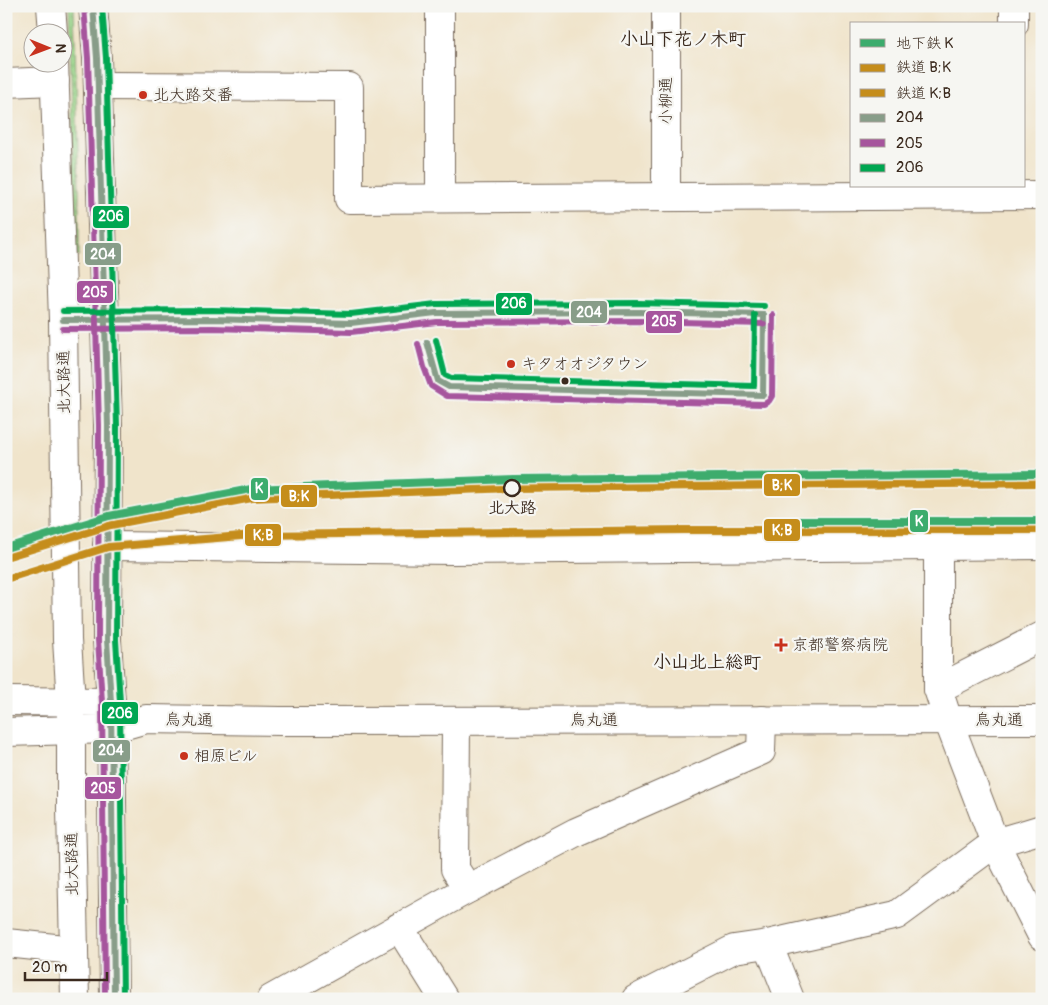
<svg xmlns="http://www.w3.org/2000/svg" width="1048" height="1005" viewBox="0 0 1048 1005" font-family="Pangolin,'Klee One',sans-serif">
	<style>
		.grass { fill: url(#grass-dots); stroke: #6a8054 }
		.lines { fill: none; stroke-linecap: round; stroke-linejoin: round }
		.street-casing { stroke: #7a6b5b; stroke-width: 30 }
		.secondary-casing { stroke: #7a6b5b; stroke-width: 30 }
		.primary-casing { stroke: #7a6b5b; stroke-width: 30 }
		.highway-casing { stroke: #7a6b5b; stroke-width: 30 }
		.street { stroke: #fff; stroke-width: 28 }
		.secondary { stroke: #fff; stroke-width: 28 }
		.primary { stroke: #fff; stroke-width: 28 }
		.highway { stroke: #fff; stroke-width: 28 }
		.bus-1-casing { stroke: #f6f6f2; stroke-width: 10 }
		.bus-2-casing { stroke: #f6f6f2; stroke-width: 10 }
		.bus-3-casing { stroke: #f6f6f2; stroke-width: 10 }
		.bus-1 { stroke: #889d89; stroke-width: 6 }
		.bus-2 { stroke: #a6559d; stroke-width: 6 }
		.bus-3 { stroke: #00a651; stroke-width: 6 }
		.rail-1-casing { stroke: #f6f6f2; stroke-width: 11 }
		.rail-2-casing { stroke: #f6f6f2; stroke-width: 11 }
		.rail-1 { stroke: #c58d1b; stroke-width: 8 }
		.rail-2 { stroke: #c58d1b; stroke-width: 8 }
		.metro-1-casing { stroke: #f6f6f2; stroke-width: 11 }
		.metro-1 { stroke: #3cac6d; stroke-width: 8 }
		.poi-dot { fill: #c8321e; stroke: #f6f6f2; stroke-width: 2 }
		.bus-dot { fill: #3b2a1e; stroke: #f6f6f2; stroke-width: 2 }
		.stop-dot { fill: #f6f6f2; stroke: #3b2a1e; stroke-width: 2.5 }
		.labels { text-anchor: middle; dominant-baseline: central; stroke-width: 4.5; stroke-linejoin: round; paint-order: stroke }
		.poi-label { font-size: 16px; fill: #3b2a1e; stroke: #f6f6f2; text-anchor: start }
		.street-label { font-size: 16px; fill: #3b2a1e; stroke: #f6f6f2 }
		.stop-label { font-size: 16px; font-weight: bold; fill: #3b2a1e; stroke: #f6f6f2 }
		.neighbourhood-label { font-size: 18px; font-weight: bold; fill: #3b2a1e; stroke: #f6f6f2 }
		.line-badge { stroke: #f6f6f2; stroke-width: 2 }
		.badge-label { font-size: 14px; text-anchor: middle; font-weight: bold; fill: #fff }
	</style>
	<defs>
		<pattern id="grass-dots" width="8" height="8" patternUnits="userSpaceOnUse" patternTransform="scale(1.25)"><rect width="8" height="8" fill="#9ad68a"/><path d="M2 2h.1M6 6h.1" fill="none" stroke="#86b877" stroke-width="1.8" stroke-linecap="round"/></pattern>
	</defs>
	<rect width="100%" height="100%" fill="#f6f6f2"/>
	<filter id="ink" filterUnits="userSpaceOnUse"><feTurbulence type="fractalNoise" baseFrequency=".02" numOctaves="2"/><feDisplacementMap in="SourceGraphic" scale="10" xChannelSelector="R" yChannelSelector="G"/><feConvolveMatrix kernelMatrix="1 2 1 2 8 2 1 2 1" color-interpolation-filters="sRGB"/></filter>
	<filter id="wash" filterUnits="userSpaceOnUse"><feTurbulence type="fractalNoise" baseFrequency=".0096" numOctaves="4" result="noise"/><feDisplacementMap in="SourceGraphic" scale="20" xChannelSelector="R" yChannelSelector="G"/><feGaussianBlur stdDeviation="1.12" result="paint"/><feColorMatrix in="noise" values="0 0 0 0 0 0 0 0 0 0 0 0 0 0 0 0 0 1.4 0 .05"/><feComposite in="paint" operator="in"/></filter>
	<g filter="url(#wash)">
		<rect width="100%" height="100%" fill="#f0e4cb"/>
		<!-- grass -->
		<path class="grass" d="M69 6H74L79 190V256L76 255Z"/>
	</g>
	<g filter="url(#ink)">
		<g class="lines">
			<defs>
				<g id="street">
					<path d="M440 6V198"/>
					<path d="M1014 6V24"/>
					<path d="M6 83 55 81"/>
					<path d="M98 86 349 87V199L1042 195"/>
					<path d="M666 197V6"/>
					<path d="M107 546 452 550 1042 545"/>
					<path d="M938 689V546"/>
					<path d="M456 721 455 869 468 889"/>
					<path d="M1042 829 995 843 1042 936"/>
					<path d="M399 927 444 999"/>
					<path d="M6 943 74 950"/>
					<path d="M768 944 790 999"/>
					<path d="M271 999 468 889 576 832 761 751 762 720"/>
					<path d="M636 999 734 949 768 944 897 915 995 843 948 720 938 689 1042 636"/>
				</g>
				<path id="secondary" d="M111 729 146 719 281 721 1042 720"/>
				<g id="primary">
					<path d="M51 6 53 32"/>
					<path d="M93 6 97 58 108 425 107 640 111 702"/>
					<path d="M54 62 63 320 67 640 71 702"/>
				</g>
				<g id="highway">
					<path d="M6 701 111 702 114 999"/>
					<path d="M71 702V809L75 999"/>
					<path d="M6 732 111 729"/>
				</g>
			</defs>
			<!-- street casing -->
			<use href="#street" class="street-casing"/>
			<!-- secondary casing -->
			<use href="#secondary" class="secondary-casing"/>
			<!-- primary casing -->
			<use href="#primary" class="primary-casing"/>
			<!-- highway casing -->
			<use href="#highway" class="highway-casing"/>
			<!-- street -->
			<use href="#street" class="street"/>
			<!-- secondary -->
			<use href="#secondary" class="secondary"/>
			<!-- primary -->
			<use href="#primary" class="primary"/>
			<!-- highway -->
			<use href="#highway" class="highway"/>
			<defs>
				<g id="bus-1">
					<path d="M93 6 97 58 108 425 107 640 111 702 114 999"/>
					<path d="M63 320 213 319 351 323 436 313 639 312 764 315"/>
					<path d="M427 342 438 381 449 387 763 395 764 315"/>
				</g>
				<g id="bus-2">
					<path d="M84 7 88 58 99 425 98 640 102 702 105 999"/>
					<path d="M63 329 213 328 351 332 437 322 639 321 764 324"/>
					<path d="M418 344 424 367 431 386 447 396 764 404 769 401 772 396 773 315"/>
				</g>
				<g id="bus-3">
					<path d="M102 6 106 58 117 425 116 640 120 702 123 999"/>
					<path d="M63 311 213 310 351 314 436 304 639 303 764 306"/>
					<path d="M436 340 445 375 451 378 754 386 755 315"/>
				</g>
			</defs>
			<!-- bus-1 casing -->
			<use href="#bus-1" class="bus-1-casing"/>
			<!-- bus-2 casing -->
			<use href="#bus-2" class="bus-2-casing"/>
			<!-- bus-3 casing -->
			<use href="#bus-3" class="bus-3-casing"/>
			<!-- bus-1 -->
			<use href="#bus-1" class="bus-1"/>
			<!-- bus-2 -->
			<use href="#bus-2" class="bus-2"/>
			<!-- bus-3 -->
			<use href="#bus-3" class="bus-3"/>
			<defs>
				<path id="rail-1" d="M9 556 111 525 252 498 513 488 1042 483"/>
				<path id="rail-2" d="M9 578 108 547 253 535 683 530H1042"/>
			</defs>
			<!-- rail-1 casing -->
			<use href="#rail-1" class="rail-1-casing"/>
			<!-- rail-2 casing -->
			<use href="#rail-2" class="rail-2-casing"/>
			<!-- rail-1 -->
			<use href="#rail-1" class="rail-1"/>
			<!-- rail-2 -->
			<use href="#rail-2" class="rail-2"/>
			<defs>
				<g id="metro-1">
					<path d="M796 521H1042"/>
					<path d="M6 548 109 516 251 489 513 479 1042 474"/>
				</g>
			</defs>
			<!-- metro-1 casing -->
			<use href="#metro-1" class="metro-1-casing"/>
			<!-- metro-1 -->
			<use href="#metro-1" class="metro-1"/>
		</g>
	</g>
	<!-- markers -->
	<g class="poi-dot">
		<circle cx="143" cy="95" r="5"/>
		<circle cx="511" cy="364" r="5"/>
		<path d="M778.5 637.5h5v5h5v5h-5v5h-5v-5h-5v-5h5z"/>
		<circle cx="184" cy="756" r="5"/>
	</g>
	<circle class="bus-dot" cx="565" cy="381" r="4.5"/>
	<circle class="stop-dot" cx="512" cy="488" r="8"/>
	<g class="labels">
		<!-- poi labels -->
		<g class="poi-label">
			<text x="153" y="95">北大路交番</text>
			<text x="521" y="364">キタオオジタウン</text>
			<text x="792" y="645">京都警察病院</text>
			<text x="194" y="756">相原ビル</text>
		</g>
		<!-- street labels -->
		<g class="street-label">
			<text transform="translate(666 101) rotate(-90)">小柳通</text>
			<text transform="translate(64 382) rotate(-91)">北大路通</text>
			<text transform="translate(189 720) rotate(1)">烏丸通</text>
			<text x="594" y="720">烏丸通</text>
			<text x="999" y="720">烏丸通</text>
			<text transform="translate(72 864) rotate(-91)">北大路通</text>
		</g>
		<!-- stop labels -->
		<g class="stop-label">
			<text x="512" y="508">北大路</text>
		</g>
		<!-- neighbourhood labels -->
		<g class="neighbourhood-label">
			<text x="683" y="39">小山下花ノ木町</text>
			<text x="707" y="662">小山北上総町</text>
		</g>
	</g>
	<g class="line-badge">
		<rect x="92" y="205" width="38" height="24" rx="5" fill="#00a651"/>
		<rect x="84" y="242" width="38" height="24" rx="5" fill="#889d89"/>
		<rect x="76" y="280" width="38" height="24" rx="5" fill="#a6559d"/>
		<rect x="495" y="292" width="38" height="24" rx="5" fill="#00a651"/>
		<rect x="570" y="300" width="38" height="24" rx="5" fill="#889d89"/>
		<rect x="645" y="310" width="38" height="24" rx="5" fill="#a6559d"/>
		<rect x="763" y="473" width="38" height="24" rx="5" fill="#c58d1b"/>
		<rect x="250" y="477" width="19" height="24" rx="5" fill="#3cac6d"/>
		<rect x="280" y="484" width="38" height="24" rx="5" fill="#c58d1b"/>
		<rect x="909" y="509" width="20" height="24" rx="5" fill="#3cac6d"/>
		<rect x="763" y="518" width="38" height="24" rx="5" fill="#c58d1b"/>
		<rect x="244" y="523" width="38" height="24" rx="5" fill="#c58d1b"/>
		<rect x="101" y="701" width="38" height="24" rx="5" fill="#00a651"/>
		<rect x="92" y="739" width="39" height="24" rx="5" fill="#889d89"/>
		<rect x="84" y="776" width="38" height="24" rx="5" fill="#a6559d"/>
	</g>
	<g class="badge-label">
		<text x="111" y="221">206</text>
		<text x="103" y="259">204</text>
		<text x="95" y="297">205</text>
		<text x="514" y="308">206</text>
		<text x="589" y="317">204</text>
		<text x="664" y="326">205</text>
		<text x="782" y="490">B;K</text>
		<text x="259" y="493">K</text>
		<text x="299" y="501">B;K</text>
		<text x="919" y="526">K</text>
		<text x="782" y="535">K;B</text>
		<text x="263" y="540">K;B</text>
		<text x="120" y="718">206</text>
		<text x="111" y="755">204</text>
		<text x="103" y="793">205</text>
	</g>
	<!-- margin -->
	<rect width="1048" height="1005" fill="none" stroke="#f6f6f2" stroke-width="25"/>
	<!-- legend -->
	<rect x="850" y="22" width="175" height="165" fill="#f6f6f2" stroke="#aba49d"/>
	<rect x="860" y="39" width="25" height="8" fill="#3cac6d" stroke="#aba49d"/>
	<text x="896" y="48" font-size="15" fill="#3b2a1e">地下鉄 K</text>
	<rect x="860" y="64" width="25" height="8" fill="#c58d1b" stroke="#aba49d"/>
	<text x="896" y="72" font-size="15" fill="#3b2a1e">鉄道 B;K</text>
	<rect x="860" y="89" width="25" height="8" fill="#c58d1b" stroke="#aba49d"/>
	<text x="896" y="98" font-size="15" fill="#3b2a1e">鉄道 K;B</text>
	<rect x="860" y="114" width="25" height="8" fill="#889d89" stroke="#aba49d"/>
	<text x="896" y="122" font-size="15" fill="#3b2a1e">204</text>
	<rect x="860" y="139" width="25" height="8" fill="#a6559d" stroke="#aba49d"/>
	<text x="896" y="148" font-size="15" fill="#3b2a1e">205</text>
	<rect x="860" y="164" width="25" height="8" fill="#00a651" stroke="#aba49d"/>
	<text x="896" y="172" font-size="15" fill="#3b2a1e">206</text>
	<!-- north arrow -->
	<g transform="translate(48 48) rotate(91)"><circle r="24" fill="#f6f6f2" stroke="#aba49d"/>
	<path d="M0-4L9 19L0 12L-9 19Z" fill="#c8321e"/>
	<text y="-8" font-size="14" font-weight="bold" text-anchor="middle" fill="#3b2a1e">N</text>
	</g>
	<!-- scale -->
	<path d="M25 972v8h82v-8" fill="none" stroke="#3b2a1e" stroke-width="2.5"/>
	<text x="32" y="972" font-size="15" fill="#3b2a1e" stroke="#f6f6f2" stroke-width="4" paint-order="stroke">20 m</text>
</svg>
